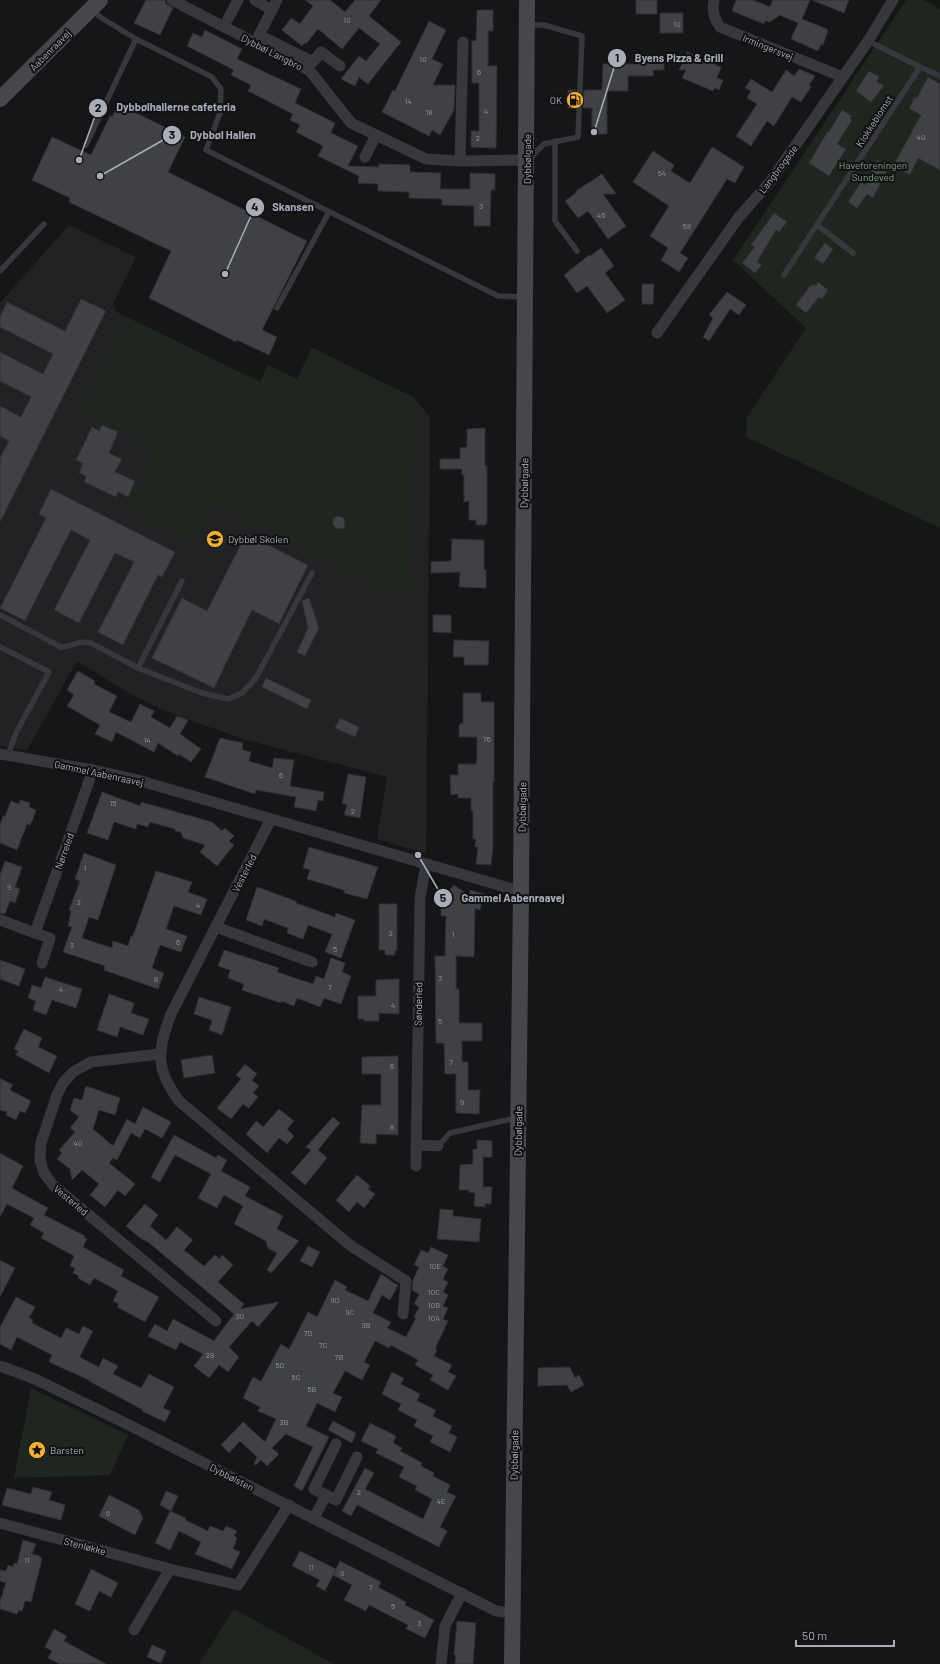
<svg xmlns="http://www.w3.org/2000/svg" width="940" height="1664" viewBox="0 0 940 1664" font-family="Barlow,sans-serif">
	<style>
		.built { fill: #222225 }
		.green { fill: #1e261f }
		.building { fill: #404145; stroke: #303034 }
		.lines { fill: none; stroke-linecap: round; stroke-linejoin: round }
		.lane { stroke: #37383d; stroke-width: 5.5 }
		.street { stroke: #37383d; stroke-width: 11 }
		.secondary { stroke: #45474d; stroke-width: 16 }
		.labels { text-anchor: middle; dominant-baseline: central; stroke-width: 4; stroke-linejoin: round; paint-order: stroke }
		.number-label { font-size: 8px; fill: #8e929b }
		.street-label { font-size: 10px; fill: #a8adb8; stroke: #111113 }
		.poi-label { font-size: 10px; fill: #a8adb8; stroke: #111113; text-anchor: start }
		.park-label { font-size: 10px; fill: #7fa381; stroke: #111113 }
		.leader { fill: none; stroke: #a8adb8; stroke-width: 1.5 }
		.callout-dot { fill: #a8adb8; stroke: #111113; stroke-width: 1.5 }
		.mark-label { font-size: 12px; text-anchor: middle; font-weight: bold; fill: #111 }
		.callout-label { font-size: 11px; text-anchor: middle; font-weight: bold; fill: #a8adb8; stroke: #111113; stroke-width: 4; stroke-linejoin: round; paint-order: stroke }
	</style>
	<rect width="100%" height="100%" fill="#161618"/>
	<!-- built -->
	<path class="built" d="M69 225 136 257 112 306 116 308 115 311 260 382 268 365 297 379 312 348 413 397 430 417 426 854 377 839 387 777 243 739 195 722 161 709 127 692 77 661 27 750 0 746V303Z"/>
	<!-- green -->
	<g class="green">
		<path d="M906 0H924L940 9V528L746 437 747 417 806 328 733 260Z"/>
		<path d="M128 318 260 382 268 365 297 379 312 348 413 397 415 399 410 605 211 504 190 542 128 510 153 448 81 412Z"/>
		<path d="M31 1388 128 1435 110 1475 14 1478Z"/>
		<path d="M234 1609 334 1664H199Z"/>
	</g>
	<!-- building -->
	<g class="building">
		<path d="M146 0H165L166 4 173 8 160 35 134 23Z"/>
		<path d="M305 0H330L345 12 355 0H381L369 16 401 42 368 84 359 77 355 86 341 79 359 56 366 61 380 44 359 28 342 49 318 29 306 44 304 43 302 46 282 30 291 18 300 24 313 6Z"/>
		<rect x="636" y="0" width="21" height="14"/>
		<path d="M736 0H753L770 7 773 0H810L802 19 827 29V30L828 31 823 45 821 44 818 51 791 39 798 23 780 15 770 22 765 21 764 24 732 11Z"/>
		<path d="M812 0H849L844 13Z"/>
		<path d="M477 10H493V31H488V66H497L496 148 471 147V131H479V83H472V41H476Z"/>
		<rect x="660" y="13" width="23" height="20"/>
		<path d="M429 21 446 30 432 59 443 64 433 85H455L454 110 440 135 432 130 429 136 382 112 393 90 395 91Z"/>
		<path d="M205 30 242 49 237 59 301 89 295 103 335 123 331 133 358 146 348 166 379 167V164L410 165V172L441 173 440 189H470V173L495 174V190H491L490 226H474V206L442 205V199L409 198V192L378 191V184L358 183 359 176 318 156 323 146 296 132 300 125 290 120 293 114 248 91 251 85 231 75 234 70 187 46 193 33 202 37Z"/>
		<path d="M687 52 721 67 717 78 723 80 719 90 715 88 713 91 682 78 686 70H679Z"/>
		<path d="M638 54 664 55V70H653V76H628V91H607V134H592V108H583L584 90H602L603 64H638Z"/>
		<path d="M799 69 815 76 809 85 811 87 801 102 792 97 774 126 767 121 751 146 736 136 757 104 747 98 751 91 745 88 751 79 772 92 786 70 794 76Z"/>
		<path d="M869 71 879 77 877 82 884 86 871 102 856 91Z"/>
		<path d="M928 77 940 84V170L918 158 910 175 893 166 921 115 909 108 915 97 917 98Z"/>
		<path d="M568 90H576L575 108H568Z"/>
		<path d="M118 104 185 137 168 172 307 241 262 330 277 337 269 355 237 340 236 342 149 298 171 251 69 202 70 198 32 180 52 137 91 155 110 116 112 117Z"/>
		<path d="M842 110 852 116 850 119 852 120 837 144 846 149 829 176 809 163 828 131 829 132Z"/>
		<path d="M712 147 744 167 735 183 727 179 680 253 688 258 679 272 661 260 668 248 650 236 669 206 633 182 653 151 674 165 671 171 690 183Z"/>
		<path d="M877 160 889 166 873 198 867 194 857 208 848 202 861 182 865 185Z"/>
		<path d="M602 174 616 194H603L626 226 608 239 588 211 578 218 565 201 577 192 576 191Z"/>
		<path d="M774 213 787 222 779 232 776 230 757 262 762 265 755 273 742 263 755 247 751 245Z"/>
		<path d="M825 243 833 249 823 264 814 258Z"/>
		<path d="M601 248 614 266 605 273 625 300 607 313 587 286 577 293 564 275 589 255 590 256Z"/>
		<path d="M818 282 828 290 822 299 819 297 806 313 796 305 811 285 812 286 814 284 816 286Z"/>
		<path d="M642 284H654L653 304H642Z"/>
		<path d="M727 292 746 305 739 315 730 309 709 341 703 337 713 318 709 315Z"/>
		<path d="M81 299 106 311 0 522V458L9 441 0 436V406L21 417 31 397 0 381V352L43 374 53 354 0 327V317L7 302 65 331Z"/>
		<path d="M102 425 118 432 109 453 122 459 115 472 135 481 128 497 118 492 116 497 84 482 86 476 79 473 83 463 76 460 92 427 99 431Z"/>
		<path d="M485 428V466H487V520L486 525H476V520H469V501L464 502V475H462V469H440V459H460V448L467 447V429Z"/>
		<path d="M51 489 175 552 162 577 158 575 123 645 98 632 134 562 115 553 79 623 54 610 90 540 71 530 25 621 0 608 46 518 39 514Z"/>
		<path d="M337 516 342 517 345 520 344 529 336 528 333 524V519Z"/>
		<path d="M246 534 308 565 279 624 252 610 214 688 152 658 182 598 207 611Z"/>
		<path d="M452 539 484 540V570H486V588L459 587 460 572 431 573V562L451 561Z"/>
		<path d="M309 598 319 628 305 656 297 652 308 628 302 601Z"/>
		<path d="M433 615H451V633L433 632Z"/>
		<path d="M454 640 489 641 488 665H464V657H453Z"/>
		<path d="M78 671 95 681 94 684 117 696 109 712 131 722 140 704 154 711 151 717 170 728 177 716 188 720 180 734 201 749 191 762 179 754 178 756 158 743 154 752 116 732 112 742 95 734 100 725 67 706 74 695 67 690Z"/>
		<path d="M266 678 311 700 307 709 262 687Z"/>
		<path d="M463 693H481V702H494V782H493V847L491 865 476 864 478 847H475L476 839H473V811H471V798H458V794L451 795 450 775H458V764H476L477 760V737H459V726L461 723H463Z"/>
		<path d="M340 718 359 727 355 737 335 728Z"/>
		<path d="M220 738 243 743 242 750 251 752 249 761 272 768 274 758 294 760 290 786 324 792 323 801 318 800 316 811 294 807 296 797 256 790 255 794 205 777Z"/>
		<path d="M348 774 366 777 360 818 344 815 347 804H342Z"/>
		<path d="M102 792 140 806 141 802 212 822 222 831 225 828 234 836 229 841 234 845 217 866 200 852 205 845 183 838 181 832 175 831V829L150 822 148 827 137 824 136 829 114 822 108 840 87 833Z"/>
		<path d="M20 800 30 803 29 807 36 810 32 822H31L30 825 27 824 17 850 0 843V825L3 816H5L11 801 19 804Z"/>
		<path d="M309 847 378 867 367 899 344 893V890L307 879 310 870 303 868Z"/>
		<path d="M84 853 116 865 98 920 89 917 82 938 112 948 113 941 128 946 131 936H133L156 871 192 882 188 892 207 899 201 915 174 906 166 929 187 936 181 952 160 945 152 968 164 973 158 989 104 970 105 966 63 952 72 927 68 926 71 911 69 910 80 881 75 879Z"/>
		<path d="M5 861 22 867 15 887 20 889 15 903 10 901 5 914 0 913V875Z"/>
		<path d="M454 885 469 895 470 890 484 894 480 910 475 908 474 957 456 956V989H459V1023H482V1041H462V1062H468V1090H480L479 1114 456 1113V1074H445L444 1043H436L435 956H445L446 916H441V898Z"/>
		<path d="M257 887 296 901V903L335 917 336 913 355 920 341 958 325 952 332 934 308 925 303 939 287 933 288 928 264 919 262 926 246 920Z"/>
		<path d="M379 904H397V950H395V955H385V950H379Z"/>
		<path d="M224 950 279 968 277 972 313 984 316 976 324 979 331 958 345 963 342 972 351 976 341 1004 324 998 320 1007 297 998 294 1006 281 1001V1003L242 990 244 984 228 978 230 970 218 966Z"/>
		<path d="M0 960 25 969 19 986 0 979Z"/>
		<path d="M45 977 82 989 76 1008 52 1000 46 1015 33 1010 36 1001 28 998 32 985 41 988Z"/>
		<path d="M399 979V1014L379 1013V1021H364V1019H358V996H376V980Z"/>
		<path d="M109 994 134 1003 131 1013 149 1019 143 1035 120 1027 117 1037 97 1030Z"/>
		<path d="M199 997 231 1007 222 1035 209 1030 212 1020 194 1014Z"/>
		<path d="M24 1029 42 1038 38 1047 57 1056 49 1073 16 1055 18 1051 14 1049Z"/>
		<path d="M212 1055 215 1073 184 1078 181 1060Z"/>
		<path d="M398 1056V1135L376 1134V1144L360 1143 362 1105H381V1074H362V1057Z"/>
		<path d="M245 1064 257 1074 252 1080 259 1086 253 1093 258 1097 249 1108 243 1104 231 1119 217 1108 241 1079 236 1075Z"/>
		<path d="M0 1078 13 1085 10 1090 31 1101 25 1113 20 1111 16 1120 6 1115 7 1112 0 1110Z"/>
		<path d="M86 1086 120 1098 115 1115 99 1110 93 1129 113 1146 127 1119 135 1124 143 1107 171 1122 162 1138 145 1129 140 1138 131 1133 117 1160 113 1158 109 1163 135 1184 125 1196 118 1190 105 1207 90 1195 99 1184 82 1170 72 1180 70 1169 57 1159 62 1153 59 1150 75 1132 70 1128 79 1117 70 1110 74 1098 82 1100Z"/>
		<path d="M279 1109 294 1121 287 1129 294 1136 287 1144 279 1138 267 1153 246 1134 256 1121 263 1127Z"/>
		<path d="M333 1117 340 1123 318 1150 327 1158 305 1185 291 1173 311 1150 306 1147Z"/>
		<path d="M174 1135 216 1158 218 1155 227 1160 221 1171 250 1187 245 1196 283 1216 277 1229 299 1241 271 1273 267 1270 277 1253 268 1248 266 1241 234 1224 243 1206 224 1195 217 1208 198 1198 211 1174 175 1155 160 1182 151 1177Z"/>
		<path d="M477 1140 492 1141V1157H483V1187H492L491 1204H485V1207L474 1206 475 1193 469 1192V1190H459L460 1165 473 1164V1149H477Z"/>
		<path d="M0 1153 23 1166 12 1188 48 1208 44 1215 85 1236 84 1238 87 1239 83 1247 124 1270 121 1276 159 1297 145 1322 117 1307 119 1304 113 1301 118 1291 94 1278 90 1285 78 1278 79 1276 73 1273 75 1268 70 1266 74 1256 41 1238 44 1233 30 1225 34 1218 7 1204 0 1217Z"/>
		<path d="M357 1175 370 1186 368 1189 375 1194 364 1208 357 1202 349 1212 336 1200Z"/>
		<path d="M145 1204 158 1215 150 1226 166 1240 177 1227 193 1240 184 1250 204 1266 215 1255 219 1259 222 1255 233 1265 218 1282 244 1304 240 1309 279 1302 258 1327 252 1321 229 1347 239 1357 228 1372 219 1365 209 1378 194 1366 203 1354 180 1342 176 1350 148 1336 155 1324 167 1331 173 1319 214 1341 234 1314 148 1242 140 1238 126 1226Z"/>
		<path d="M440 1209 453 1210V1216L481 1219 479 1242 437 1239Z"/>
		<path d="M308 1246 320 1252 312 1267 300 1261Z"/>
		<path d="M431 1247 448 1255 443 1266 448 1269 443 1279 448 1282 443 1292 448 1295 443 1306 448 1308 443 1319 448 1321 435 1349 437 1350 434 1356 452 1365 448 1372 456 1376 448 1390 430 1380 433 1375 415 1365 418 1360 391 1345 389 1348 375 1341 364 1362 370 1365 362 1380 345 1371 333 1393 342 1397 335 1412 317 1403 306 1426 329 1437 302 1491 294 1486 313 1447 286 1434 272 1448 279 1454 267 1466 261 1460 256 1465 254 1464 257 1457 240 1441 229 1453 221 1445 243 1422 265 1442 276 1419 258 1411 260 1407 243 1398 253 1377 261 1381 281 1344 289 1349 308 1312 317 1317 335 1280 347 1287 345 1290 368 1301 381 1274 389 1279V1280L398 1285 390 1300 382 1295 373 1313 391 1322 387 1328 406 1337 416 1318 414 1317 419 1307 414 1304 419 1294 412 1290 413 1280 419 1267 414 1265 421 1250 428 1253Z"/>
		<path d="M0 1260 15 1268 0 1297Z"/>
		<path d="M16 1297 35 1307 29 1318 33 1320 32 1323 61 1338 66 1328 79 1334 83 1326 93 1331 80 1356 81 1358 99 1367 103 1358 118 1366 113 1374 141 1388 149 1374 174 1387 163 1408 171 1411 165 1422 142 1411 143 1410 89 1381V1380L49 1362 52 1355 17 1337 11 1350 0 1344V1327Z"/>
		<path d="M570 1367 575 1378 579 1375 584 1385 571 1392 567 1385 538 1386V1368Z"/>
		<path d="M392 1372 404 1378 401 1384 420 1394 417 1401 436 1410 433 1416 452 1426 449 1433 457 1437 450 1452 430 1442 433 1436 414 1426 417 1420 398 1410 401 1404 382 1394Z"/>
		<path d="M333 1421 356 1433 352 1443 328 1430Z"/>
		<path d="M370 1423 396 1436 393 1443 402 1448 400 1451 419 1461 422 1463 421 1466 434 1473 433 1476 450 1485 447 1492 456 1496 440 1527 447 1531 439 1547 357 1505 351 1516 342 1511 365 1468 374 1473 365 1489 423 1519 432 1499 415 1490 417 1486 399 1477 404 1467 376 1453 378 1449 361 1441Z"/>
		<path d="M33 1487 52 1492 49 1500 65 1505 61 1520 2 1505 7 1488 31 1494Z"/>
		<path d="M166 1491 178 1496 171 1511 160 1505Z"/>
		<path d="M109 1495 139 1510 143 1518 135 1535 99 1516Z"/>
		<path d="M170 1511 186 1518 185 1520 208 1531 210 1526 223 1531 226 1526 237 1531 234 1536 237 1538 233 1549 240 1552 232 1569 195 1554 201 1542 179 1531 170 1550 155 1543Z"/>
		<path d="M23 1540 36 1544 32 1554 39 1556 42 1559 31 1602 25 1601 22 1611 19 1610 17 1614 0 1609V1601L6 1583 0 1581V1570L6 1571 8 1565 13 1567 14 1563 17 1564Z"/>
		<path d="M300 1551 336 1569 325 1591 316 1586 320 1580 292 1566Z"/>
		<path d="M340 1561 381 1582 378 1587 406 1602 405 1605 434 1620 425 1638 406 1629 408 1625 369 1605 366 1611 344 1600 352 1585 333 1575Z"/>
		<path d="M91 1569 118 1583 111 1597 99 1591 90 1611 75 1604Z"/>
		<path d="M457 1621 476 1623 473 1664H455L456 1655H454Z"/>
		<path d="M54 1629 67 1636 64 1641 106 1664H60L48 1658 52 1651 45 1647Z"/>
		<path d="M152 1645 166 1651 161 1663 147 1657Z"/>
	</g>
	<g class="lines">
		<!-- lane -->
		<g class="lane">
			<path d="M93 10 100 17 136 39 212 77 221 89 220 113 206 150 498 296 523 297"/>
			<path d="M527 25H544L582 36 578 137 544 144 529 159"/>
			<path d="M868 41 920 67"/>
			<path d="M555 141V221L577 251"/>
			<path d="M86 145 136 39"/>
			<path d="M817 225 853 253"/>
			<path d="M0 271 44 224"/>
			<path d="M784 275 920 67 940 76"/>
			<path d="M277 308 329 212"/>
			<path d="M0 615 61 647C72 646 80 640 91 643L138 668 202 693 228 699 242 693 256 678 312 573"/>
			<path d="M0 647 49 672 16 733 8 755"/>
			<path d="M138 668 182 581"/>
			<path d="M438 1146 450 1133 516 1118"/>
		</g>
		<!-- street -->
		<g class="street">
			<path d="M172 0 310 71 351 123 426 159 460 161 527 160"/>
			<path d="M255 0 272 10"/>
			<path d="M277 0 259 35 313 62 321 52 340 66"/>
			<path d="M714 0C712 11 714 18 720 27L843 77"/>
			<path d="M228 19 238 0"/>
			<path d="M365 157 376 135"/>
			<path d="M460 161 463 42"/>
			<path d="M657 333 739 217 770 182 868 41 893 0"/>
			<path d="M0 754 93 770 134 779 509 888 521 890"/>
			<path d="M271 819 171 1014C157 1052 155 1068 179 1101L351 1246 406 1281 403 1314"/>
			<path d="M0 920 35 933"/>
			<path d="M216 927 312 962"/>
			<path d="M42 963 50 938 35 933 93 770"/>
			<path d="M160 1054 91 1062 73 1072 63 1083 57 1095 41 1143 40 1160 44 1173 53 1185 216 1321"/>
			<path d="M416 1145 438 1146"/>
			<path d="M416 1166 420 898 426 864"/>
			<path d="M0 1366 35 1379 133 1427 496 1611 512 1613"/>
			<path d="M326 1495 314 1489 336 1444"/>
			<path d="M314 1518 326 1495 336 1500 357 1457"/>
			<path d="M0 1523 170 1569 238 1585 289 1505"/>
			<path d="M134 1630 170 1569"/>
			<path d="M441 1664 445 1626 462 1593"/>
		</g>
		<!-- secondary -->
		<g class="secondary">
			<path d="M0 99 100 0"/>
			<path d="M512 1664 521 890 527 0"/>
		</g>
	</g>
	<!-- icons -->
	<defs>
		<symbol id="fuel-disc" viewBox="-11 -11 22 22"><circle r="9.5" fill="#f2b134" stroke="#111113"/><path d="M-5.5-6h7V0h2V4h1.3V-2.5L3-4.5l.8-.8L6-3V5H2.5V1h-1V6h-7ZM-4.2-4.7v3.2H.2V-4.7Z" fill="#111"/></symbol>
		<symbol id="school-disc" viewBox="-11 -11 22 22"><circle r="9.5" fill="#f2b134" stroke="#111113"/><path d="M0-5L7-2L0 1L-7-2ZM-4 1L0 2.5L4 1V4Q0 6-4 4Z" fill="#111"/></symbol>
		<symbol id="sight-disc" viewBox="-11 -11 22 22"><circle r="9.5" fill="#f2b134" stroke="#111113"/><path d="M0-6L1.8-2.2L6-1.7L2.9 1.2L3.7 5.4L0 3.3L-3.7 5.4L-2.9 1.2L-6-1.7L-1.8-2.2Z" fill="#111"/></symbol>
	</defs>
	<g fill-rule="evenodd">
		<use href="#fuel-disc" x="565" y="90" width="20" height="20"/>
		<use href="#school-disc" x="205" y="529" width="20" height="20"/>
		<use href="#sight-disc" x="27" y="1440" width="20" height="20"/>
	</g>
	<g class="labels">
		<!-- number labels -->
		<g class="number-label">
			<text x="347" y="20">10</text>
			<text x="677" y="24">10</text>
			<text x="423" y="59">10</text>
			<text x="479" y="72">6</text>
			<text x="408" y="101">14</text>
			<text x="486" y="111">4</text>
			<text x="429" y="112">18</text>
			<text x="921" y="137">40</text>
			<text x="478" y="138">2</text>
			<text x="662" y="173">54</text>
			<text x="481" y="206">3</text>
			<text x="601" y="215">45</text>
			<text x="687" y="226">58</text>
			<text x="487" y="739">76</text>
			<text x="147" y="740">14</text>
			<text x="281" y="775">6</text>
			<text x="113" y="803">15</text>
			<text x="353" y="811">2</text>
			<text x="85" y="868">1</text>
			<text x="9" y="887">9</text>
			<text x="79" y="902">2</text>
			<text x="198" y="905">4</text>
			<text x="391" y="933">2</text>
			<text x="453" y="934">1</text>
			<text x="178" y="942">6</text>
			<text x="72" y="945">3</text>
			<text x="335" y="949">5</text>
			<text x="440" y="978">3</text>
			<text x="156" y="979">8</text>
			<text x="330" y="987">7</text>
			<text x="61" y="989">4</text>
			<text x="393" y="1005">4</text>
			<text x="440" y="1021">5</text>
			<text x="451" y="1062">7</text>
			<text x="392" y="1066">6</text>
			<text x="462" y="1102">9</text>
			<text x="392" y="1127">8</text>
			<text x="78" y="1143">40</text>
			<text x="435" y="1266">10E</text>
			<text x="434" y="1292">10C</text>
			<text x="335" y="1300">9D</text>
			<text x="434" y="1305">10B</text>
			<text x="350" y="1312">9C</text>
			<text x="240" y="1316">30</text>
			<text x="434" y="1318">10A</text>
			<text x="366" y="1325">9B</text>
			<text x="308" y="1333">7D</text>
			<text x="323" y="1345">7C</text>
			<text x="210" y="1355">28</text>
			<text x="339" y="1357">7B</text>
			<text x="280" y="1365">5D</text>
			<text x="296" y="1377">5C</text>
			<text x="312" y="1389">5B</text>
			<text x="284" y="1422">3B</text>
			<text x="359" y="1492">2</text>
			<text x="441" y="1501">4E</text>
			<text x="108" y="1513">6</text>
			<text x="27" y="1560">11</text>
			<text x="311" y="1567">11</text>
			<text x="342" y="1573">9</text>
			<text x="371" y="1587">7</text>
			<text x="393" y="1606">5</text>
			<text x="419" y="1623">3</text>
		</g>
		<!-- street labels -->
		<g class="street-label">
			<text transform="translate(768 47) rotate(22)">Irmingersvej</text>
			<text transform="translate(50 50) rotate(-45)">Aabenraavej</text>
			<text transform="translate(272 52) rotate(27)">Dybbøl Langbro</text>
			<text transform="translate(874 121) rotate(-57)">Klokkeblomst</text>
			<text transform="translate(527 159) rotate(-90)">Dybbølgade</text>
			<text transform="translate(778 169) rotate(-53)">Langbrogade</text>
			<text transform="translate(524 483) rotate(-89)">Dybbølgade</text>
			<text transform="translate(99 773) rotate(12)">Gammel Aabenraavej</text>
			<text transform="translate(522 807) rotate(-89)">Dybbølgade</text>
			<text transform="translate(64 851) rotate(-70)">Nørreled</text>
			<text transform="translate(244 873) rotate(-63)">Vesterled</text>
			<text transform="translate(418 1004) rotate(-89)">Sønderled</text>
			<text transform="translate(518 1131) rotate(-89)">Dybbølgade</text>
			<text transform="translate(71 1200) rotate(40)">Vesterled</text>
			<text transform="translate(514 1455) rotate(-89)">Dybbølgade</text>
			<text transform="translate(232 1477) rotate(27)">Dybbølsten</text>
			<text transform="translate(85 1546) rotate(15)">Stenløkke</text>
		</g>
		<!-- poi labels -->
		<g class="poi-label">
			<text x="562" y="100" text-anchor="end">OK</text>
			<text x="228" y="539">Dybbøl Skolen</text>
			<text x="50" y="1450">Barsten</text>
		</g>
		<!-- park labels -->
		<g class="park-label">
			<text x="873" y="165">Haveforeningen<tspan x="873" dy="12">Sundeved</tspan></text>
		</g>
	</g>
	<!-- callouts -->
	<path class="leader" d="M594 132L617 58M79 160L98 108M100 176L172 135M225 274L255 207M418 855L443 898"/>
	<g class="callout-dot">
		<circle cx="594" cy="132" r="4"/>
		<circle cx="79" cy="160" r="4"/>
		<circle cx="100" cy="176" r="4"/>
		<circle cx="225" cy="274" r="4"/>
		<circle cx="418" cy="855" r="4"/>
		<circle cx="617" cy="58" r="10"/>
		<circle cx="98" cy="108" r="10"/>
		<circle cx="172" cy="135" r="10"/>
		<circle cx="255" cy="207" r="10"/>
		<circle cx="443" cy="898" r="10"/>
	</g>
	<g class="mark-label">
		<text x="617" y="62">1</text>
		<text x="98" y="112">2</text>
		<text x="172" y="139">3</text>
		<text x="255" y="211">4</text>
		<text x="443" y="902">5</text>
	</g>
	<g class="callout-label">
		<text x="679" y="62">Byens Pizza &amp; Grill</text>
		<text x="176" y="111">Dybbølhallerne cafeteria</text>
		<text x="223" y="139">Dybbøl Hallen</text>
		<text x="293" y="211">Skansen</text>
		<text x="513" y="902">Gammel Aabenraavej</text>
	</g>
	<!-- scale -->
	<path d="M796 1640v6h98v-6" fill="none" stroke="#a8adb8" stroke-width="2"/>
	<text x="802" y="1640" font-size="12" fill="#a8adb8" stroke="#111113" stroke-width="3" paint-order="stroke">50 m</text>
</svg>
